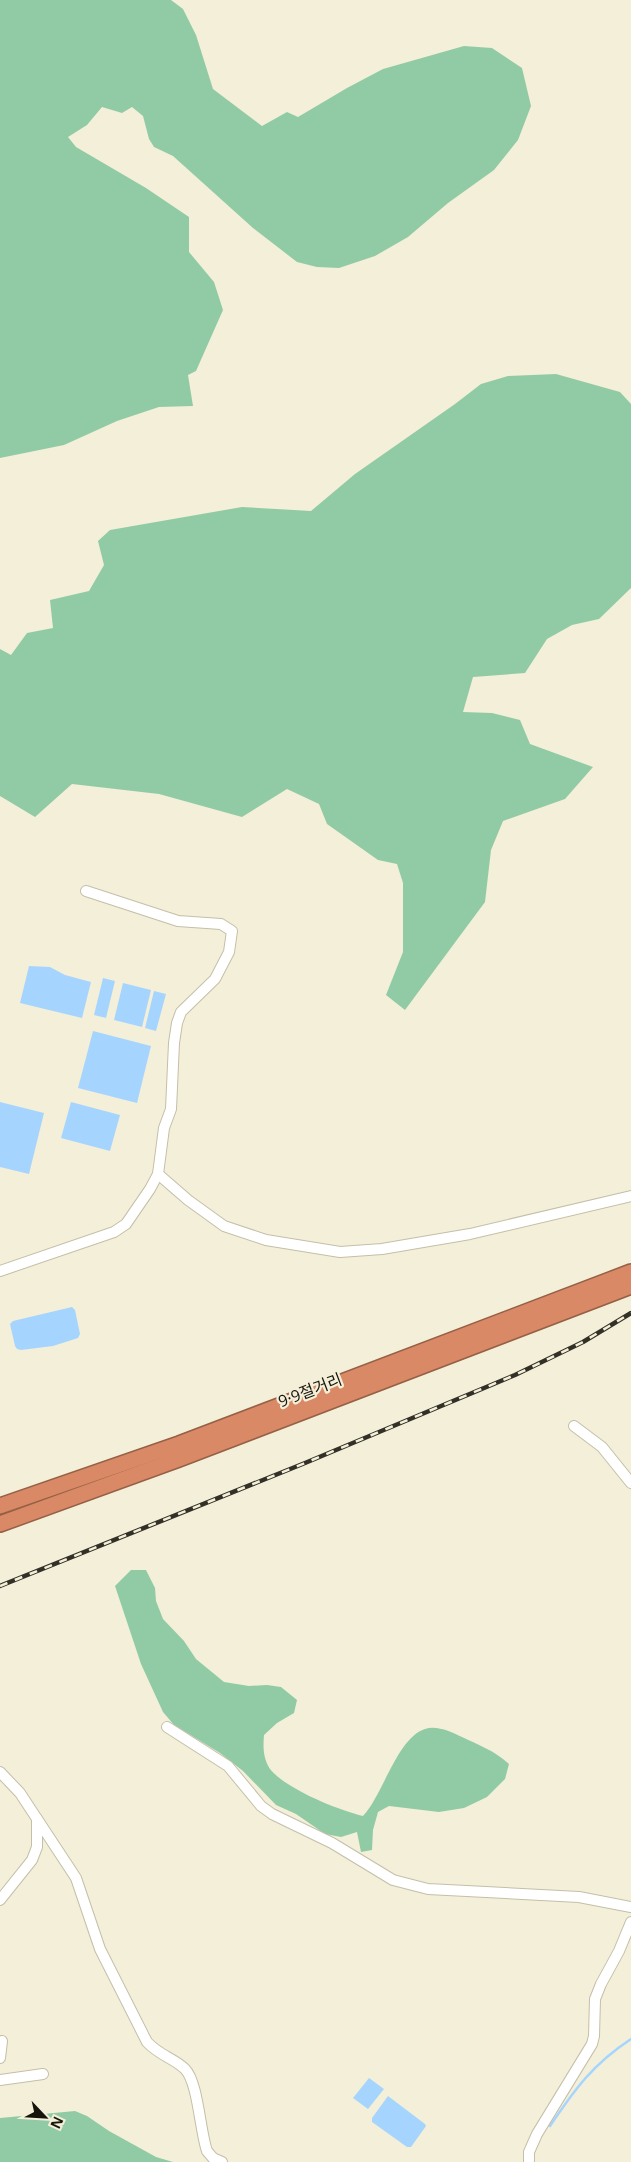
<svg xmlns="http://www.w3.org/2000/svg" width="631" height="2162" viewBox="0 0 631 2162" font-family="'Open Sans','Noto Sans KR',sans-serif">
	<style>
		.green { fill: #91cba6 }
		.water { fill: #a5d5ff }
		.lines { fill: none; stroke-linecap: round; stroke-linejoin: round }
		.stream { stroke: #a5d5ff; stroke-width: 2.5 }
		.minor-casing { stroke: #c4bfa9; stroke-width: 12 }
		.highway-casing { stroke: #956046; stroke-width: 18 }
		.minor { stroke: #fff; stroke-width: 10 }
		.highway { stroke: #d98965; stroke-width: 15 }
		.rail-casing { stroke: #333027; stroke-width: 4.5 }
		.rail { stroke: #f4efd8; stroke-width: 2.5; stroke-dasharray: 8; stroke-linecap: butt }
		.labels { text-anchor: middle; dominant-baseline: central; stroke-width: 4.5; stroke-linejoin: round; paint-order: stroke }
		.street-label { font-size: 16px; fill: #16140c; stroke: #f4efd8 }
	</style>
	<rect width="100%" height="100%" fill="#f4efd8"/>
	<!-- green -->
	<g class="green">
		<path d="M0 0H171L183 9 196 35 213 89 262 126 287 112 298 117 347 88 383 69 464 46 492 48 522 68 531 106 518 140 494 170 448 203 408 237 375 256 339 268 317 267 297 262 253 228 173 156 154 147 149 139 143 116 132 107 122 113 102 107 87 125 68 137 76 147 146 188 189 217V252L214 282 223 310 196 371 188 375 193 406 159 407 117 421 64 445 0 458Z"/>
		<path d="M556 374 620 392 631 404V588L599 619 572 625 547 639 525 673 473 677 463 712 492 713 520 720 530 744 593 767 565 799 503 821 491 850 485 902 405 1010 386 995 403 952V883L397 864 378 860 327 824 319 804 287 789 242 817 159 794 72 784 35 817 0 796V649L11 655 27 633 53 628 50 600 89 591 104 565 98 541 110 530 242 507 311 511 355 474 455 404 481 384 508 376Z"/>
		<path d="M131 1570H146L155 1588 156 1601 163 1619 184 1641 196 1659 224 1682 249 1686 267 1685 281 1687 297 1700 294 1713 277 1723 264 1735C263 1747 263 1758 270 1769 286 1789 338 1810 363 1816 383 1795 397 1738 425 1729 437 1725 451 1732 462 1737 479 1745 495 1751 509 1764L505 1779 487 1797 464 1808 439 1812 389 1806 378 1812 373 1830 372 1850 361 1852 357 1832 341 1837 325 1834 296 1814 276 1805 243 1771 220 1753 174 1725 163 1712 141 1664 115 1586Z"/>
		<path d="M75 2111 87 2116 109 2131 156 2157 173 2162H0V2118Z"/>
	</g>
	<!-- water -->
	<g class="water">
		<path d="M29 966 50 967 65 975 91 982 82 1018 20 1003Z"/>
		<path d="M103 978 115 981 106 1018 94 1015Z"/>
		<path d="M123 983 151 990 142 1027 114 1020Z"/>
		<path d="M154 991 166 994 156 1031 145 1028Z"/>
		<path d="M93 1031 151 1046 137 1103 78 1088Z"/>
		<path d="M0 1102 44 1113 29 1174 0 1167Z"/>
		<path d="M71 1102 120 1115 110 1151 61 1138Z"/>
		<path d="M72 1307 75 1310 80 1334 78 1338 53 1346 21 1350 17 1349 15 1346 10 1324 13 1321Z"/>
		<path d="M369 2078 384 2089 368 2109 353 2098Z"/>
		<path d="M388 2096 425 2124 426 2126 411 2147H407L372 2122V2118Z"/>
	</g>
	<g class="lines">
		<!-- stream -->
		<path class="stream" d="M550 2126C575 2089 593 2064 631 2039"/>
		<defs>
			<g id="minor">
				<path d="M158 1174 188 1200 224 1226 266 1240 340 1252 382 1249 470 1234 631 1196"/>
				<path d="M0 1271 114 1232 126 1224 150 1189 158 1174 164 1128 171 1109 174 1043 177 1023 181 1012 215 979 229 952 232 931 221 924 178 921 86 891"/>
				<path d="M574 1426 602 1447 631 1483"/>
				<path d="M167 1727 228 1766 261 1806 272 1814 332 1843 393 1880 428 1889 579 1897 631 1907"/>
				<path d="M0 1772 20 1793 76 1878 100 1949 147 2042C160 2056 174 2058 185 2069 198 2082 200 2131 207 2151L213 2158 222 2162"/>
				<path d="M0 1900 32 1860 37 1847V1819"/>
				<path d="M0 2058 2 2041"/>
				<path d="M0 2080 43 2074"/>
				<path d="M529 2162V2152L537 2134 592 2044 594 2036 595 1999 601 1984 619 1951 631 1922"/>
			</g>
			<g id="highway">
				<path d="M0 1506 179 1444 631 1272"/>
				<path d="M0 1524 179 1459 631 1286"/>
			</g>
		</defs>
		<!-- minor casing -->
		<use href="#minor" class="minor-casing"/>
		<!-- highway casing -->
		<use href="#highway" class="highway-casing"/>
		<!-- minor -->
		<use href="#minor" class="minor"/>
		<!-- highway -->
		<use href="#highway" class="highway"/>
		<defs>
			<path id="rail" d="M0 1586 305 1463 515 1375 583 1342 631 1313"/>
		</defs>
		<!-- rail casing -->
		<use href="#rail" class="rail-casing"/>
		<!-- rail -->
		<use href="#rail" class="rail"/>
	</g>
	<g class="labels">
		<!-- street labels -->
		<g class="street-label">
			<text transform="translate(310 1390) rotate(-21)">9·9절거리</text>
		</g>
	</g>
	<!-- north arrow -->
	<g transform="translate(45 2117) rotate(115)" stroke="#f4efd8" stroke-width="4" paint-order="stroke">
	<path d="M0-4L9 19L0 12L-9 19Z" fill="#16140c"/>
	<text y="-8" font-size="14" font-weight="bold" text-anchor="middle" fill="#16140c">N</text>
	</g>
</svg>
